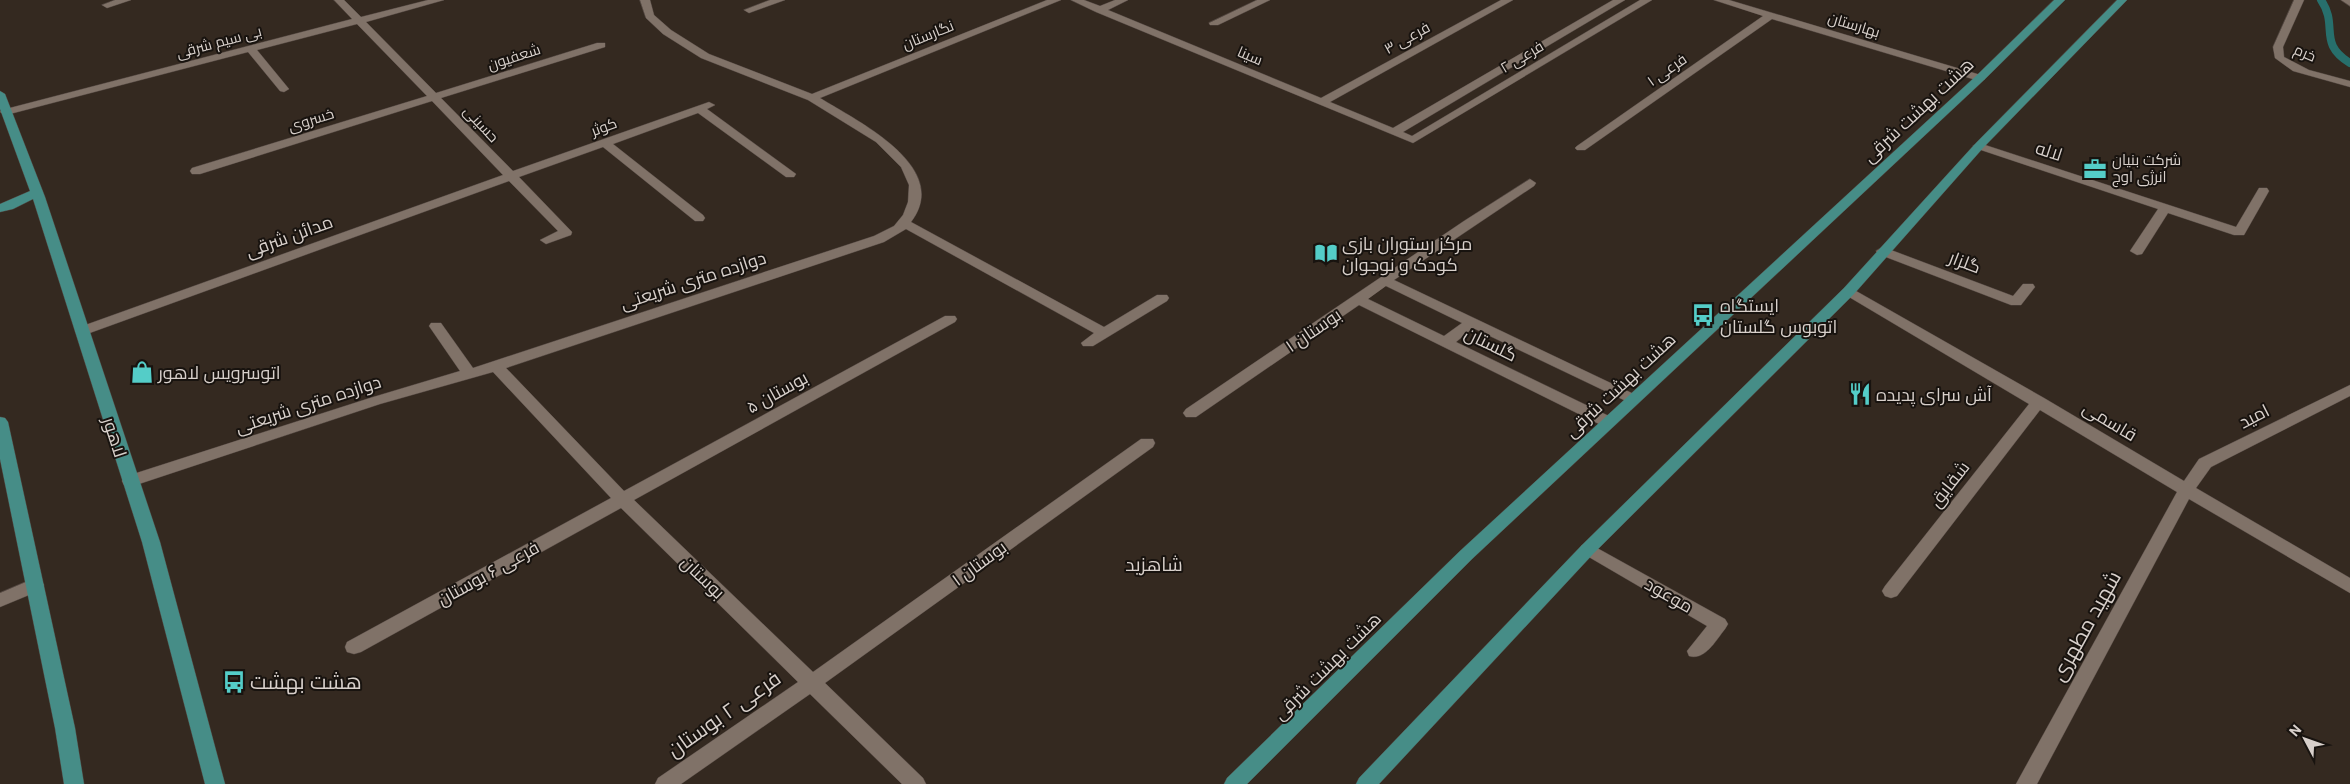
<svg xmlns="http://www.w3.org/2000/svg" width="2350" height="784" viewBox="0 0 2350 784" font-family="Roboto,Cairo,sans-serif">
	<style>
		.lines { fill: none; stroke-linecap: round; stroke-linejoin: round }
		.stream { stroke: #276f6c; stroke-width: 8 }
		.minor-casing { stroke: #514640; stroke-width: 1 }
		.major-casing { stroke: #514640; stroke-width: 1 }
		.minor { fill: #807268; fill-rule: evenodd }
		.major { fill: #468d87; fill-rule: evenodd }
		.labels { text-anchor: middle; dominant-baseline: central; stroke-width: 4; stroke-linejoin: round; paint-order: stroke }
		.far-street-label { font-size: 15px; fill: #d8d0cb; stroke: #18130f }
		.far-poi-label { font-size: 15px; fill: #d8d0cb; stroke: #18130f; text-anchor: start }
		.street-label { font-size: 18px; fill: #d8d0cb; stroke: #18130f }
		.poi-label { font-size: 18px; fill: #d8d0cb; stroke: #18130f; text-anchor: start }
		.neighbourhood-label { font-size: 19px; fill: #d8d0cb; stroke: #18130f }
		.near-street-label { font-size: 21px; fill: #d8d0cb; stroke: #18130f }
		.near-poi-label { font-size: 21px; fill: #d8d0cb; stroke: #18130f; text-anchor: start }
	</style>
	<rect width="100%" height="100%" fill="#342920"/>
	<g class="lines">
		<!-- stream -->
		<path class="stream" d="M2321 0C2339 26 2317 43 2350 63"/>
		<defs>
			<g id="minor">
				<path d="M115 0H131L107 8 102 5Z"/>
				<path d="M334 0H344L361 17 428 0H444L366 22 436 93 597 43H605V47L441 98 513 171 709 102 715 105 707 109 796 174 794 177H786L698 113 613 144 703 215 705 218 703 221H695L603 147 519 177 572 232 571 235 546 244 540 240 558 231 509 181 87 334H77L75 331 77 328 503 175 432 101 200 174H192L190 171 192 168 427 96 357 24 257 50 289 89 284 92 280 91 248 52 6 115 0 112 2 110 352 19Z"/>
				<path d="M640 0H650L654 15 671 30 709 54 812 94 1047 0H1061L820 98C857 121 953 167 911 222L1104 327 1157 295H1167L1169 298 1167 301 1093 346H1083L1081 343 1094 333 906 229 884 242 506 368 624 491 945 316H955L957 319 955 322 634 500 813 672 1141 439H1153L1155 443 1153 447 825 683 923 778 926 784H902L810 694 681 784H655L658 778 798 682 621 508 361 652 354 654 347 652 345 647 347 642 611 498 493 372 380 404 136 485 130 487 124 485 122 481 124 477 370 398 460 371 429 326 431 323H441L473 368 874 236 894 226 903 215 908 202 909 185 901 167 876 142 808 100 701 58 663 34 646 18Z"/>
				<path d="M770 0H785L749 13 744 10Z"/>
				<path d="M1071 0H1084L1100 6 1115 0H1128L1108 10 1321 98 1501 0H1513L1330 102 1393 128 1613 0H1625L1403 132 1412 136 1640 0H1652L1413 143 1096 12Z"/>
				<path d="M1257 0H1270L1218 25H1210L1209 23Z"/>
				<path d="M1714 0H1729L1984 76 1985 78 1984 80H1976L1772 19 1585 150H1577L1575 148 1577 146 1763 16Z"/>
				<path d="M2294 0H2304L2283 47 2284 57 2309 70 2350 81V87L2293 71 2275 58 2273 47Z"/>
				<path d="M2341 0H2350V6Z"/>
				<path d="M1979 143 2236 227 2259 188H2267L2269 191 2244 235H2234L2168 213 2142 254 2137 255 2130 251 2158 209 1975 148 1973 146Z"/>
				<path d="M1530 179 1536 183 1534 186 1394 280 1638 396 1641 399 1638 402H1628L1473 328 1456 342 1613 418 1616 422 1613 426H1603L1359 305 1196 417H1186L1183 413 1186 409 1464 221ZM1386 286 1462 323 1444 336 1368 299Z"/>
				<path d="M1883 247 2013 296 2023 284H2033L2035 287 2021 305H2011L1878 254 1876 251Z"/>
				<path d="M1849 287 2044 398 2184 481 2199 459 2350 385V396L2211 467 2196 488 2350 578V593L2189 499 2037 784H2016L2177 492 2040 410 1897 596 1891 598 1885 596 1882 591 1885 586 2029 404 1844 294 1842 291Z"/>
				<path d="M1588 543 1725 619 1728 624 1725 629C1716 640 1705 661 1689 656L1687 651 1707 626 1582 553 1579 549 1582 545Z"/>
				<path d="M35 578 41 580 44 585 41 590 0 607V593Z"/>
			</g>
			<g id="major">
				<path d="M2054 0H2065L1984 80 1472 559 1247 784H1224L1227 778 1460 551 1976 76Z"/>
				<path d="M2117 0H2127L1983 148 1854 294 1594 553 1379 784H1356L1359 778 1582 545 1844 288 1975 144Z"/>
				<path d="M0 91 5 94 45 197 160 542 225 784H205L142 542 33 199 13 209 0 212V204L30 191 0 109Z"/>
				<path d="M0 417 5 418 8 422 75 728 84 784H64L55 728 0 459Z"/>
			</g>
		</defs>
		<!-- minor casing -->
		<use href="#minor" class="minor-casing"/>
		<!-- major casing -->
		<use href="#major" class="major-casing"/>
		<!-- minor -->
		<use href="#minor" class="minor"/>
		<!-- major -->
		<use href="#major" class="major"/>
	</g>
	<!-- icons -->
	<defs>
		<symbol id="office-bare" viewBox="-9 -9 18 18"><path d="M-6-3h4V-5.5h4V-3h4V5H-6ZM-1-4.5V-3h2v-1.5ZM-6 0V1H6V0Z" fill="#54cdc8" stroke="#18130f" stroke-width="2.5" paint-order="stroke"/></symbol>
		<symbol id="library-bare" viewBox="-9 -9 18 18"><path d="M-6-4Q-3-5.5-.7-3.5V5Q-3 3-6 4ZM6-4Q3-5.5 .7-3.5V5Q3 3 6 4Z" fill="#54cdc8" stroke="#18130f" stroke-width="2.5" paint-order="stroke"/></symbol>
		<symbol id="bus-bare" viewBox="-9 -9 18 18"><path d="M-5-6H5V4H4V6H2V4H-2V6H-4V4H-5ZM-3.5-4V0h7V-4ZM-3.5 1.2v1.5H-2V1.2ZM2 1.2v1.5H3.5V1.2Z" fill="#54cdc8" stroke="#18130f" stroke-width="2.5" paint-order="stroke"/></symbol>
		<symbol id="shop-bare" viewBox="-9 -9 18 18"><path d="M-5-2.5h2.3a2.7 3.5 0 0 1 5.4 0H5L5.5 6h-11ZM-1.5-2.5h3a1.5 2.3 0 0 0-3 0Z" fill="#54cdc8" stroke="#18130f" stroke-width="2.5" paint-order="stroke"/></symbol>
		<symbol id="restaurant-bare" viewBox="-9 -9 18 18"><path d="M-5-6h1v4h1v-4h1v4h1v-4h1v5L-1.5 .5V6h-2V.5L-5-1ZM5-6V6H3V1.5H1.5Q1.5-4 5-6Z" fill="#54cdc8" stroke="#18130f" stroke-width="2.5" paint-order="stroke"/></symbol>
	</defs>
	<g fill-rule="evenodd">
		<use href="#office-bare" x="2079" y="153" width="32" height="32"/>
		<use href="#library-bare" x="1310" y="237" width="32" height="32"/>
		<use href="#bus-bare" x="1687" y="299" width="32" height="32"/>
		<use href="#shop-bare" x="126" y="356" width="32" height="32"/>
		<use href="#restaurant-bare" x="1844" y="378" width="32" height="32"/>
		<use href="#bus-bare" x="218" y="666" width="32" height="32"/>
	</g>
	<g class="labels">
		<!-- far-street labels -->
		<g class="far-street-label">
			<text transform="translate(1854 25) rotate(17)">بهارستان</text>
			<text transform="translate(928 35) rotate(-22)">نگارستان</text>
			<text transform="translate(1407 38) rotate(-29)">فرعی ۳</text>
			<text transform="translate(219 42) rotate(-15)">بی سیم شرقی</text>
			<text transform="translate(2305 53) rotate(23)">خرم</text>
			<text transform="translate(1250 56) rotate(23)">سینا</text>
			<text transform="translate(514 57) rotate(-18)">شعفیون</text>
			<text transform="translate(1522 57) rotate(-31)">فرعی ۲</text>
			<text transform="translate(1667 70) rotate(-35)">فرعی ۱</text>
			<text transform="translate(311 120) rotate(-17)">خسروی</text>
			<text transform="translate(481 124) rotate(47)">حسینی</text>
			<text transform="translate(604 127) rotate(-20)">کوثر</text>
		</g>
		<!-- far-poi labels -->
		<g class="far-poi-label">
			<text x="2112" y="160">شرکت بنیان<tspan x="2112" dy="17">انرژی اوج</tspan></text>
		</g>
		<!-- street labels -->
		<g class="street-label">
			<text transform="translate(1918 110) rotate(-43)">هشت بهشت شرقی</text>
			<text transform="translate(2049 151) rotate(18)">لاله</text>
			<text transform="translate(289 236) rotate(-20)">مدائن شرقی</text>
			<text transform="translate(1965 262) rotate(21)">گلزار</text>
			<text transform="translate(693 280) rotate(-18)">دوازده متری شریعتی</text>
			<text transform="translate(1313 330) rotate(-34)">بوستان ۱</text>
			<text transform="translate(1491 344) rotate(26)">گلستان</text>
			<text transform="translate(1620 385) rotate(-43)">هشت بهشت شرقی</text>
			<text transform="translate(777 392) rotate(-29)">بوستان ۵</text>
			<text transform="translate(308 404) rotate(-18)">دوازده متری شریعتی</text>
			<text transform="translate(2254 416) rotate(-27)">امید</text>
			<text transform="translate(2110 421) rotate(31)">قاسمی</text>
			<text transform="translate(115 437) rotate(72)">لاهور</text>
			<text transform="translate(1949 484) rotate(-52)">شقایق</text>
			<text transform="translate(979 563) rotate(-36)">بوستان ۱</text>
			<text transform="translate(488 573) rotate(-29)">فرعی ۶ بوستان</text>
			<text transform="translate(703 577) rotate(44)">بوستان</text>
			<text transform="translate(1669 595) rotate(30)">موعود</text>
			<text transform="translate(1327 666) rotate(-45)">هشت بهشت شرقی</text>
		</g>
		<!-- poi labels -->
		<g class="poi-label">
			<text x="1342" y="243">مرکز رستوران بازی<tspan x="1342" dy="21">کودک و نوجوان</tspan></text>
			<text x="1720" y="305">ایستگاه<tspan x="1720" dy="21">اتوبوس گلستان</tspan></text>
			<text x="158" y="372">اتوسرویس لاهور</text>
			<text x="1876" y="394">آش سرای پدیده</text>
		</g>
		<!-- neighbourhood labels -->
		<g class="neighbourhood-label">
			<text x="1154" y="564">شاهزید</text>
		</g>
		<!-- near-street labels -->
		<g class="near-street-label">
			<text transform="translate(2086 626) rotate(-61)">شهید مطهری</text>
			<text transform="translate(724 714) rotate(-35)">فرعی ۲ بوستان</text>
		</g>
		<!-- near-poi labels -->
		<g class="near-poi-label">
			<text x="250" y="682">هشت بهشت</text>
		</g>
	</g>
	<!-- north arrow -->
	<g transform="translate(2305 739) rotate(311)" stroke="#18130f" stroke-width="4" paint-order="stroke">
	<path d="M0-4L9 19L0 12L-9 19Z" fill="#d8d0cb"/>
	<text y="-8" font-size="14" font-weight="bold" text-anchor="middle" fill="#d8d0cb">N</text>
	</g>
</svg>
